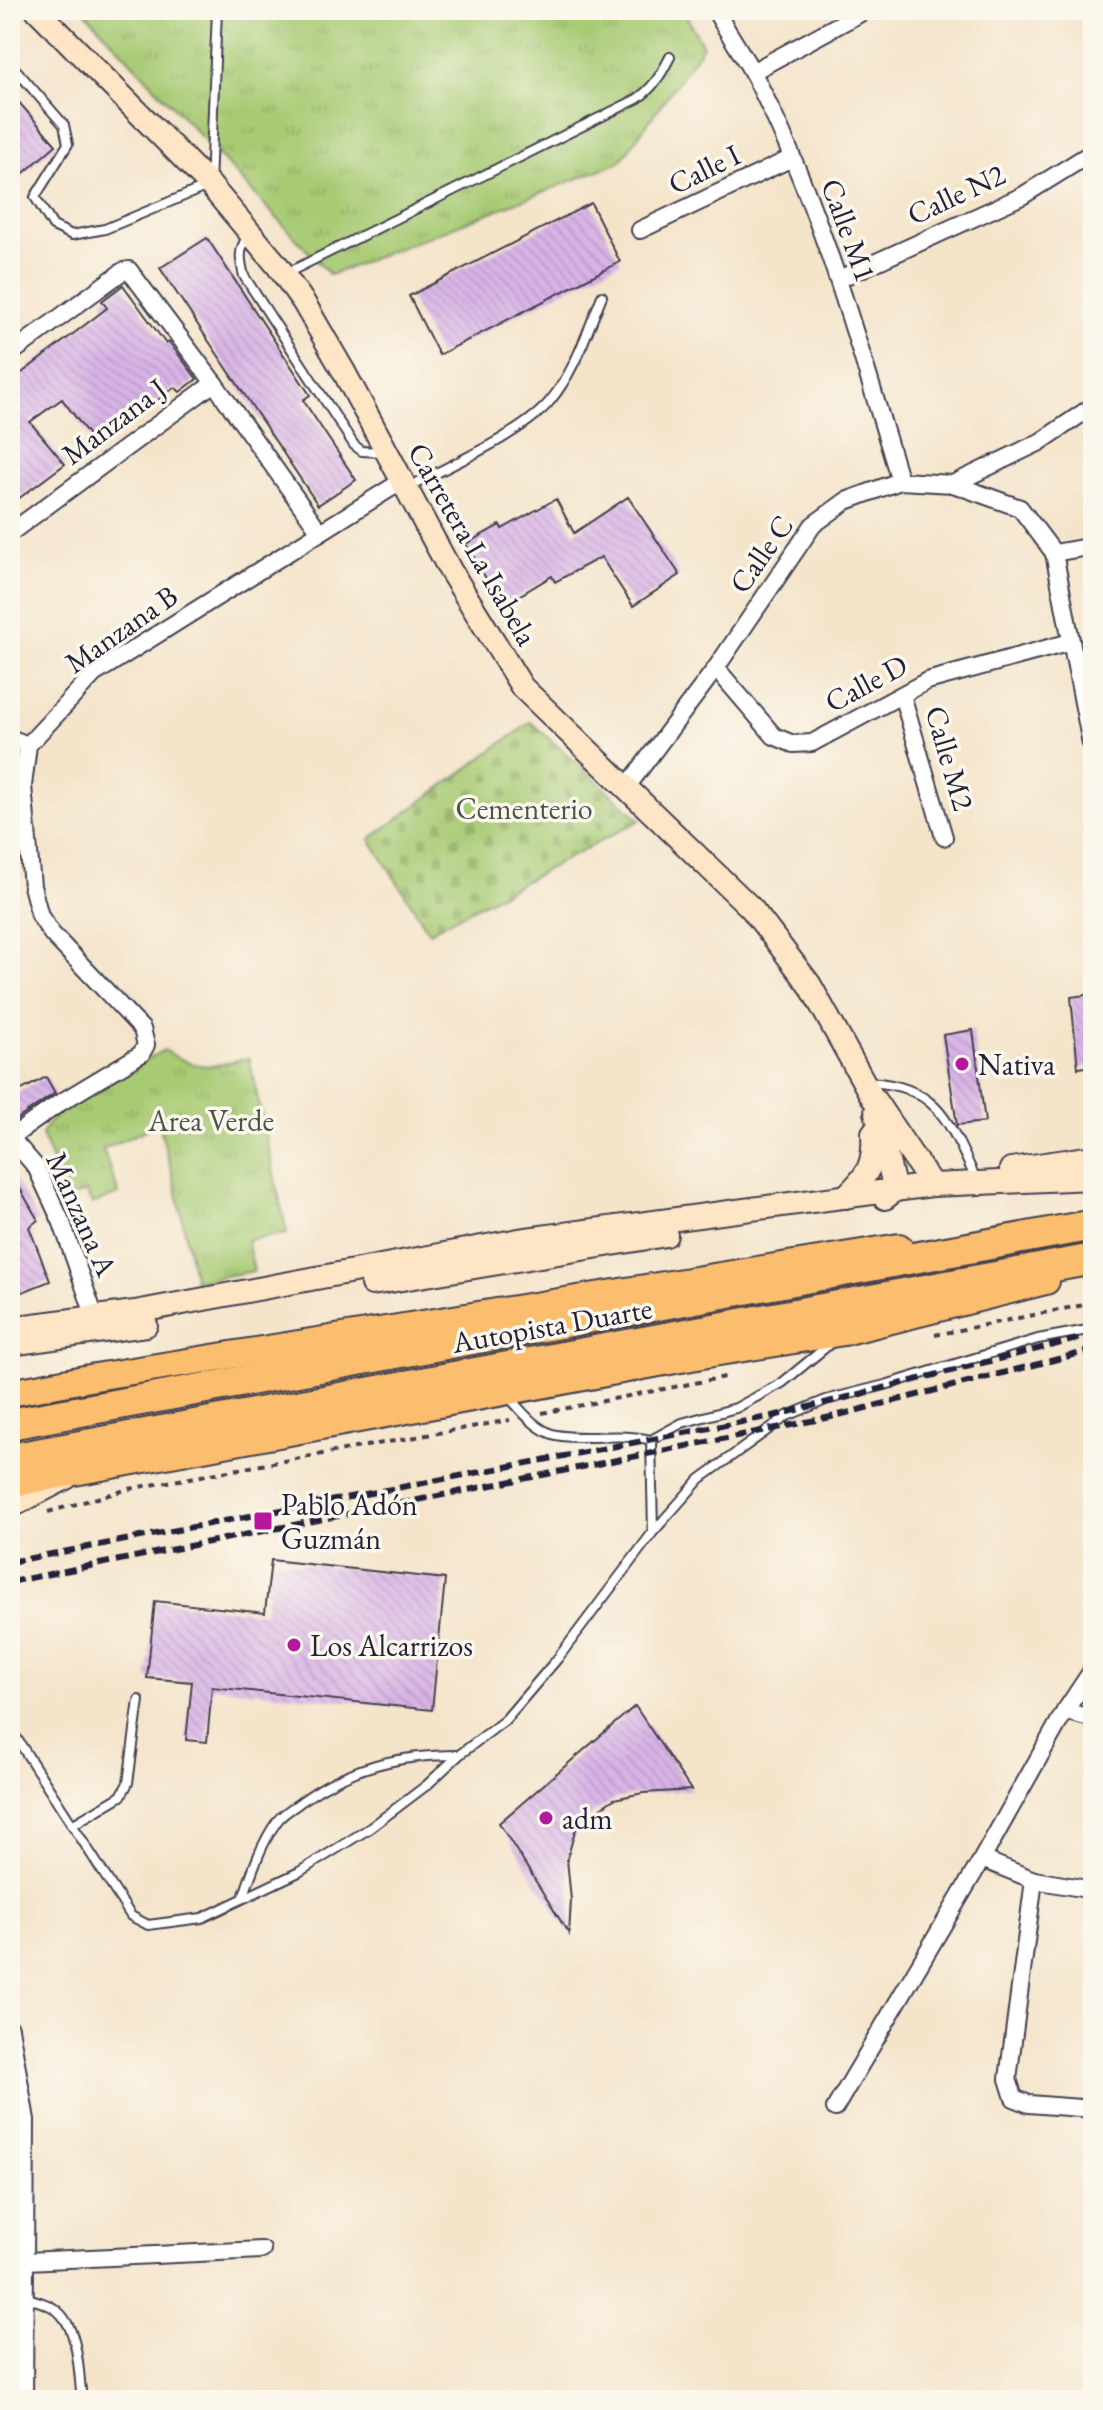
<svg xmlns="http://www.w3.org/2000/svg" width="1103" height="2410" viewBox="0 0 1103 2410" font-family="'EB Garamond',serif">
	<style>
		.grass { fill: url(#grass-tufts); stroke: #647657; stroke-width: 2 }
		.cemetery { fill: url(#cemetery-stones); stroke: #647657; stroke-width: 2 }
		.building { fill: url(#building-back-hatch) }
		.lines { fill: none; stroke-linecap: round; stroke-linejoin: round }
		.lane-casing { stroke: #423f50; stroke-width: 12 }
		.street-casing { stroke: #423f50; stroke-width: 20 }
		.secondary-casing { stroke: #423f50; stroke-width: 26 }
		.primary-casing { stroke: #423f50; stroke-width: 30 }
		.highway-casing { stroke: #423f50; stroke-width: 34 }
		.path { stroke: #423f50; stroke-width: 4; stroke-dasharray: 6 6; stroke-linecap: butt }
		.lane { stroke: #fff; stroke-width: 8 }
		.street { stroke: #fff; stroke-width: 16 }
		.secondary { stroke: #fde5c5; stroke-width: 22 }
		.primary { stroke: #fbbd6e; stroke-width: 26 }
		.highway { stroke: #fbbd6e; stroke-width: 30 }
		.rail { stroke: #22223b; stroke-width: 6; stroke-dasharray: 12 6; stroke-linecap: butt }
		.poi-dot { fill: #b5179e; stroke: #fbf7ec; stroke-width: 3 }
		.labels { text-anchor: middle; dominant-baseline: central; stroke-width: 7; stroke-linejoin: round; paint-order: stroke }
		.street-label { font-size: 30px; fill: #22223b; stroke: #fbf7ec }
		.park-label { font-size: 30px; fill: #4a544c; stroke: #fbf7ec }
		.poi-label { font-size: 30px; fill: #22223b; stroke: #fbf7ec; text-anchor: start }
	</style>
	<defs>
		<pattern id="grass-tufts" width="24" height="20" patternUnits="userSpaceOnUse" patternTransform="scale(2)"><rect width="24" height="20" fill="#a7ca73"/><path d="M3 7l-1-3M5 7V3M7 7l1-3M15 17l-1-3M17 17v-4M19 17l1-3" fill="none" stroke="#8fad64"/></pattern>
		<pattern id="cemetery-stones" width="16" height="16" patternUnits="userSpaceOnUse" patternTransform="scale(2)"><rect width="16" height="16" fill="#a7ca73"/><path d="M2 7V4a2 2 0 0 1 4 0v3zM10 15v-3a2 2 0 0 1 4 0v3z" fill="#8fad64"/></pattern>
		<pattern id="building-back-hatch" width="6" height="6" patternUnits="userSpaceOnUse" patternTransform="scale(2)"><rect width="6" height="6" fill="#d8b4e6"/><path d="M-1 5l2 2M0 0l6 6M5-1l2 2" fill="none" stroke="#b99ac6"/></pattern>
	</defs>
	<rect width="100%" height="100%" fill="#fbf7ec"/>
	<filter id="ink" filterUnits="userSpaceOnUse"><feTurbulence type="fractalNoise" baseFrequency=".0125" numOctaves="2"/><feDisplacementMap in="SourceGraphic" scale="16" xChannelSelector="R" yChannelSelector="G"/><feConvolveMatrix kernelMatrix="1 2 1 2 8 2 1 2 1" color-interpolation-filters="sRGB"/></filter>
	<filter id="wash" filterUnits="userSpaceOnUse"><feTurbulence type="fractalNoise" baseFrequency=".006" numOctaves="4" result="noise"/><feDisplacementMap in="SourceGraphic" scale="32" xChannelSelector="R" yChannelSelector="G"/><feGaussianBlur stdDeviation="1.8" result="paint"/><feColorMatrix in="noise" values="0 0 0 0 0 0 0 0 0 0 0 0 0 0 0 0 0 1.4 0 .05"/><feComposite in="paint" operator="in"/></filter>
	<g filter="url(#wash)">
		<rect width="100%" height="100%" fill="#f4e4ca"/>
		<!-- grass -->
		<g class="grass">
			<path d="M83 10H683L703 46 620 162 330 275Z"/>
			<path d="M164 1050C200 1072 210 1067 249 1058L287 1234 247 1240 254 1271 195 1281 176 1188 159 1124 103 1149 119 1194 92 1204 86 1192 67 1199 42 1136C44 1110 139 1065 164 1050Z"/>
		</g>
		<!-- cemetery -->
		<path class="cemetery" d="M531 722 640 820 429 932 370 839Z"/>
		<g id="blocks">
			<!-- building -->
			<g class="building">
				<path d="M10 92 56 145 10 185Z"/>
				<path d="M591 203 620 262 439 355 409 296Z"/>
				<path d="M207 238 310 395 303 400 356 480 318 505 160 268Z"/>
				<path d="M123 285 166 344 169 342 197 379 180 392 175 387 97 446 62 399 30 422 65 464 10 505V382L107 308 102 301Z"/>
				<path d="M628 497 680 575 633 606 601 557 555 582 552 576 502 606 466 544 500 525 502 529 556 499 574 533Z"/>
				<path d="M1093 994V1066L1078 1068 1071 997Z"/>
				<path d="M973 1030 985 1122 957 1125 943 1035Z"/>
				<path d="M46 1077 55 1093 10 1124V1096Z"/>
				<path d="M10 1171 38 1220 29 1227 50 1281 10 1297Z"/>
				<path d="M271 1560 445 1579 432 1710 212 1687 207 1742 186 1740 192 1682 147 1678 155 1601 265 1613Z"/>
				<path d="M635 1706 691 1790 643 1793 614 1799 592 1814 575 1831 567 1859 571 1900 569 1934 499 1823Z"/>
			</g>
		</g>
	</g>
	<g filter="url(#ink)">
		<use href="#blocks" fill-opacity="0" stroke="#423f50" stroke-width="2"/>
		<g class="lines">
			<defs>
				<g id="lane">
					<path d="M10 63 64 125 68 144 35 197 53 226 72 235 105 229 210 185 217 10"/>
					<path d="M248 236C238 250 240 260 244 276L354 445 362 451 382 452"/>
					<path d="M285 274 637 99C653 88 661 75 670 57"/>
					<path d="M407 488C446 467 523 434 550 401 575 371 587 332 602 296"/>
					<path d="M869 1082C936 1086 948 1119 974 1175"/>
					<path d="M507 1395C520 1409 536 1431 556 1435 587 1441 620 1432 651 1440L653 1531"/>
					<path d="M651 1440 682 1423 736 1408 782 1383 831 1343"/>
					<path d="M10 1728 131 1916 148 1925 202 1918 299 1872 370 1828 427 1785 459 1755 505 1720 558 1658 653 1532 700 1479 787 1416 826 1400 885 1385 1038 1339 1093 1329"/>
					<path d="M72 1825 121 1796 128 1783 139 1700"/>
					<path d="M243 1898C252 1872 261 1843 278 1820 284 1812 295 1807 302 1801 351 1766 399 1755 458 1755"/>
					<path d="M25 2297C33 2300 42 2302 50 2306 80 2321 78 2371 82 2400"/>
				</g>
				<g id="street">
					<path d="M715 10C727 31 741 52 753 73 820 202 858 343 900 481"/>
					<path d="M752 72 866 10"/>
					<path d="M640 230 792 158"/>
					<path d="M839 279 1022 196 1093 152"/>
					<path d="M10 354 123 271 129 270 214 383 320 532"/>
					<path d="M953 484 1020 508 1054 553 1093 546"/>
					<path d="M10 533 214 383"/>
					<path d="M1054 553 1093 754"/>
					<path d="M716 668 774 736 793 744 812 743 927 681 1071 642"/>
					<path d="M902 695 944 837"/>
					<path d="M10 738 28 745"/>
					<path d="M626 788 716 668 813 525 846 501 900 481 953 484 1040 442 1093 406"/>
					<path d="M10 1137 36 1167 62 1223 98 1326"/>
					<path d="M10 1138 58 1104 141 1054 146 1045 142 1029 52 934 40 916 32 886 23 786 28 745 94 674 402 481"/>
					<path d="M1065 1711 1093 1719"/>
					<path d="M982 1859 1034 1880 1093 1890"/>
					<path d="M1034 1880 1008 2079 1014 2098 1029 2104 1093 2109"/>
					<path d="M10 2028 26 2120 24 2400"/>
					<path d="M835 2108 982 1859 1065 1711 1093 1669"/>
					<path d="M10 2256 26 2261 262 2250"/>
				</g>
				<g id="secondary">
					<path d="M37 10 210 185 277 265 304 303 344 372 450 570 522 687 752 909 810 985 871 1095 932 1185"/>
					<path d="M876 1112 895 1190 885 1198"/>
					<path d="M1011 1169 1093 1157"/>
					<path d="M845 1197C868 1175 875 1165 873 1133"/>
					<path d="M372 1284 666 1235"/>
					<path d="M10 1328 135 1312 519 1240 932 1185 1093 1178"/>
					<path d="M10 1344 146 1325"/>
					<path d="M10 1507 66 1478"/>
				</g>
				<g id="primary">
					<path d="M10 1393 95 1377 899 1247"/>
					<path d="M10 1484 713 1353 844 1332 1046 1281"/>
				</g>
				<g id="highway">
					<path d="M10 1424 1093 1225"/>
					<path d="M10 1459 1093 1259"/>
				</g>
			</defs>
			<!-- lane casing -->
			<use href="#lane" class="lane-casing"/>
			<!-- street casing -->
			<use href="#street" class="street-casing"/>
			<!-- secondary casing -->
			<use href="#secondary" class="secondary-casing"/>
			<!-- primary casing -->
			<use href="#primary" class="primary-casing"/>
			<!-- highway casing -->
			<use href="#highway" class="highway-casing"/>
			<!-- path -->
			<g class="path">
				<path d="M935 1335 1093 1303"/>
				<path d="M542 1413 730 1376"/>
				<path d="M48 1512 129 1489 510 1420"/>
			</g>
			<!-- lane -->
			<use href="#lane" class="lane"/>
			<!-- street -->
			<use href="#street" class="street"/>
			<!-- secondary -->
			<use href="#secondary" class="secondary"/>
			<!-- primary -->
			<use href="#primary" class="primary"/>
			<!-- highway -->
			<use href="#highway" class="highway"/>
			<!-- rail -->
			<g class="rail">
				<path d="M10 1562 773 1416 1093 1335"/>
				<path d="M10 1582 831 1417 1093 1350"/>
			</g>
		</g>
	</g>
	<!-- markers -->
	<g class="poi-dot">
		<circle cx="962" cy="1064" r="8"/>
		<rect x="253" y="1511" width="20" height="20" rx="4"/>
		<circle cx="294" cy="1645" r="8"/>
		<circle cx="546" cy="1818" r="8"/>
	</g>
	<g class="labels">
		<!-- street labels -->
		<g class="street-label">
			<text transform="translate(704 169) rotate(-26)">Calle I</text>
			<text transform="translate(956 194) rotate(-25)">Calle N2</text>
			<text transform="translate(849 230) rotate(70)">Calle M1</text>
			<text transform="translate(114 421) rotate(-37)">Manzana J</text>
			<text transform="translate(473 544) rotate(60)">Carretera La Isabela</text>
			<text transform="translate(761 554) rotate(-55)">Calle C</text>
			<text transform="translate(121 629) rotate(-35)">Manzana B</text>
			<text transform="translate(866 683) rotate(-28)">Calle D</text>
			<text transform="translate(950 758) rotate(74)">Calle M2</text>
			<text transform="translate(82 1214) rotate(66)">Manzana A</text>
			<text transform="translate(552 1325) rotate(-10)">Autopista Duarte</text>
		</g>
		<!-- park labels -->
		<g class="park-label">
			<text x="524" y="808">Cementerio</text>
			<text x="211" y="1120">Area Verde</text>
		</g>
		<!-- poi labels -->
		<g class="poi-label">
			<text x="978" y="1064">Nativa</text>
			<text x="281" y="1504">Pablo Adón<tspan x="281" dy="34">Guzmán</tspan></text>
			<text x="310" y="1645">Los Alcarrizos</text>
			<text x="562" y="1818">adm</text>
		</g>
	</g>
	<!-- margin -->
	<rect width="1103" height="2410" fill="none" stroke="#fbf7ec" stroke-width="40"/>
</svg>
